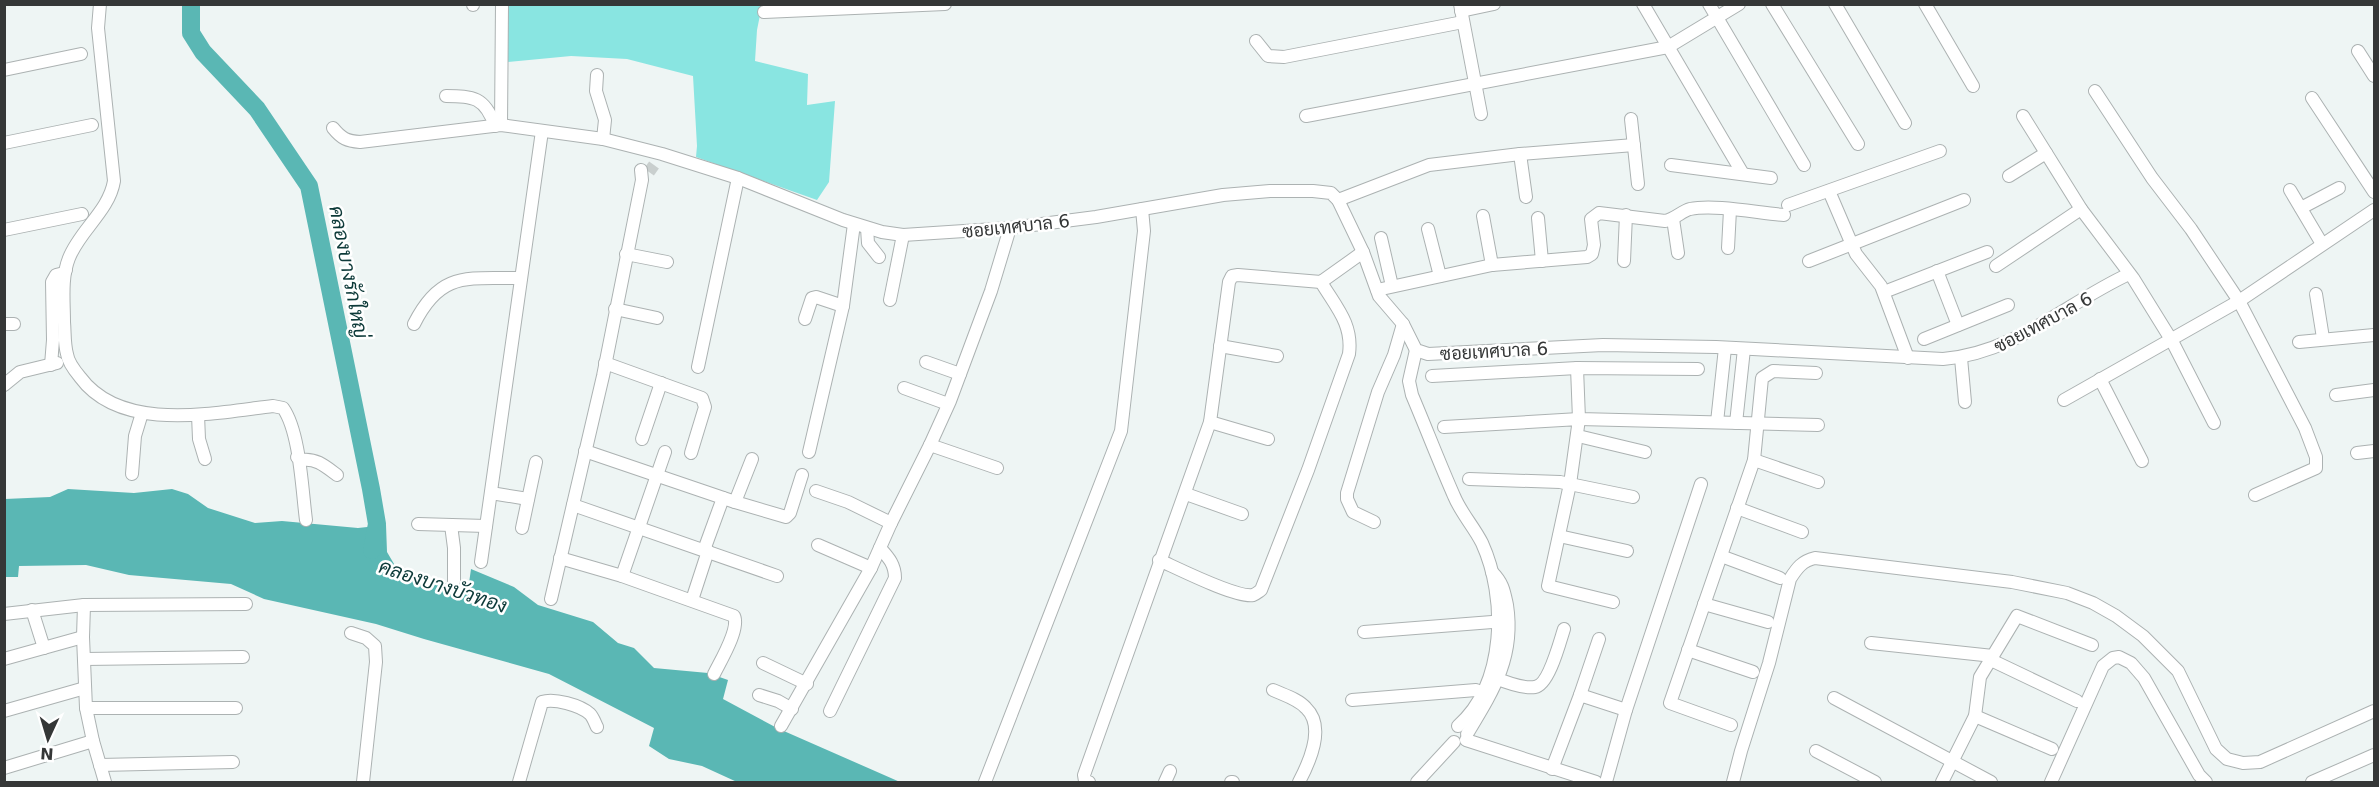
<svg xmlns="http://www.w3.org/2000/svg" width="2379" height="787" viewBox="0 0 2379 787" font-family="'DejaVu Sans',Sarabun,sans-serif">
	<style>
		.green { fill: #89e5e1 }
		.water { fill: #5ab7b4 }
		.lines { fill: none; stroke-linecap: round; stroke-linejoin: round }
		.river { stroke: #5ab7b4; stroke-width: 18 }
		.street-tunnel { stroke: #c9cfce; stroke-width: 12; stroke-dasharray: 12 6; stroke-linecap: butt }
		.street-casing { stroke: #acb2b2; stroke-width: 14 }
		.street { stroke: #fff; stroke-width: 12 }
		.labels { text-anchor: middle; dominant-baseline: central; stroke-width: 5; stroke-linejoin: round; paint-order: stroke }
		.street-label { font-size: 18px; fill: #353737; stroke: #fff }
		.water-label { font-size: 20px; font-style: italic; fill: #0d3a39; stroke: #fff }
	</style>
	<rect width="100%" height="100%" fill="#eef5f4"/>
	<!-- green -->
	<path class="green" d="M507 5H762L757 30 755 61 808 74 807 105 835 101 829 182 817 200 696 157 697 146 693 76 627 59 571 56 507 62Z"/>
	<!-- water -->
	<path class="water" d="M68 489 134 493 172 489 188 494 208 508 255 523 282 521 358 528 386 525 387 552 397 569 468 590 471 569 514 587 538 605 593 622 618 643 634 648 654 668 708 673 728 680 723 699 777 728 900 782H737L702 766 669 759 649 746 654 728 549 674 424 639 376 624 264 599 231 584 129 575 86 565 19 566 18 577H5V499L50 497Z"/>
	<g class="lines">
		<!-- river -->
		<path class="river" d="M191 4V33L203 52 257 109 309 186 371 489 377 524 372 550"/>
		<!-- street-tunnel -->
		<path class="street-tunnel" d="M649 172 654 165"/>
		<defs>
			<g id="street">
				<path d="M100 4 98 28 114 181C109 211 80 230 69 258 61 278 64 301 64 322 65 332 64 343 67 354 68 362 75 371 80 377 121 433 213 413 273 406L283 408C300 432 302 490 306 520"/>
				<path d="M1460 4 1481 114"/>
				<path d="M1643 4 1743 174"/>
				<path d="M1709 4 1804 165"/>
				<path d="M1772 4 1858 144"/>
				<path d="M1835 4 1905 123"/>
				<path d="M1925 4 1973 86"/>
				<path d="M473 5V4"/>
				<path d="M1461 11 1494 4"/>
				<path d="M764 12 945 4"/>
				<path d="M1256 41 1268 56 1284 57 1463 22"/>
				<path d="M2358 51 2374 76"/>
				<path d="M4 70 81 54"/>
				<path d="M597 75 596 91 605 120 603 139"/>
				<path d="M2095 91 2152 178 2191 229 2239 301 2305 428 2316 457V468L2255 495"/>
				<path d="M446 96C473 96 485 97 495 126"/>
				<path d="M2312 98 2374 192"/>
				<path d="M1306 116 1668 47 1739 4"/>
				<path d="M2023 116 2081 209 2133 278 2172 341 2214 423"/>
				<path d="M1631 119 1638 184"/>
				<path d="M501 125 502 4"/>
				<path d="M333 128C342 139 347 141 360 142L501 125 603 139 662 154 738 178 843 220 882 232 903 235 1010 228 1096 217 1223 195 1270 191H1313L1331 193 1338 200 1363 252 1379 296 1403 324 1416 350 1428 354 1603 345 1716 347 1943 359C2016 353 2066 303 2129 274"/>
				<path d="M4 143 92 125"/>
				<path d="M1520 154 1526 197"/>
				<path d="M1671 165 1771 178"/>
				<path d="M2009 176 2046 153"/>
				<path d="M2290 190 2322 244"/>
				<path d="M1829 191 1856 254 1881 286 1908 358"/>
				<path d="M1338 200 1429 165 1520 154 1634 145"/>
				<path d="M1788 205 1940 151"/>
				<path d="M2301 208 2339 188"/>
				<path d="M1483 216 1492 265"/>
				<path d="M1538 218 1542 261"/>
				<path d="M1673 219 1678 253"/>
				<path d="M867 228 868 243 879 257"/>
				<path d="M1428 229 1440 276"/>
				<path d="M4 230 82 214"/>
				<path d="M1381 238 1392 286"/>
				<path d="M1728 248 1730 210"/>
				<path d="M626 254 667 262"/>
				<path d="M1624 261 1626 215"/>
				<path d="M1809 261 1964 200"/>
				<path d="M1996 266 2081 209"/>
				<path d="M1937 271 1958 325"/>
				<path d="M1377 290 1492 265 1587 257 1592 254 1594 245 1591 219 1599 213 1665 221C1675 219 1682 211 1690 209 1715 204 1758 213 1784 215"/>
				<path d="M1884 292 1987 252"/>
				<path d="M2316 294 2323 338"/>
				<path d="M890 300 903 235"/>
				<path d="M615 309 657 318"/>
				<path d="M805 319 812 298 816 297 843 306"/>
				<path d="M4 324H14"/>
				<path d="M414 324C441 270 468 279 521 278"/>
				<path d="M1924 339 2008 305"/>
				<path d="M2299 342 2374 335"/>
				<path d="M1220 346 1277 356"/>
				<path d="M1416 350 1409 381 1412 395C1426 428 1439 462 1454 496 1461 513 1474 527 1482 543 1507 598 1506 683 1458 726"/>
				<path d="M1961 358 1965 402"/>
				<path d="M926 362 960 374"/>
				<path d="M605 363 702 398 705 407 691 453"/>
				<path d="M51 365 53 340 52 282 56 275 64 273 66 270"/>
				<path d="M698 367 738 178"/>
				<path d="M1698 369 1577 368 1579 419 1818 425"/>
				<path d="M1432 376 1577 368"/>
				<path d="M2100 379 2142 461"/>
				<path d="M4 385 20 372 57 363"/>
				<path d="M904 388 948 404"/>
				<path d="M2336 395 2374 390"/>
				<path d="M2064 400 2239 301 2374 210"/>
				<path d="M198 415 199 439 205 459"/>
				<path d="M1210 422 1268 439"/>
				<path d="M1717 422 1725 348"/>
				<path d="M1736 423 1744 349"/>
				<path d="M1444 427 1579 419 1570 484 1548 586 1613 602"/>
				<path d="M1578 436 1645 452"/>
				<path d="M642 439 661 383"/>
				<path d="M930 445 997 468"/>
				<path d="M585 451 735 502 786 517 790 513 802 475"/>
				<path d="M809 452 843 306 854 224"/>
				<path d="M2357 453 2374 451"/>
				<path d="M297 457 302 460C316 458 325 466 337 475"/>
				<path d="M1754 460 1818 482"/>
				<path d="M132 474 135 436 142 413"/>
				<path d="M1469 479 1560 482 1633 497"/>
				<path d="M816 491 848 502 891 523"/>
				<path d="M491 493 528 499"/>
				<path d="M1186 494 1242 514"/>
				<path d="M735 502 752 459"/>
				<path d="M573 505 777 576"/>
				<path d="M1737 508 1802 532"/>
				<path d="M1374 522 1353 512 1347 499V493L1378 392 1394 355 1403 324"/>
				<path d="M418 524 486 526"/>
				<path d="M451 525 454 548V581"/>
				<path d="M522 528 536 462"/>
				<path d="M1559 536 1627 551"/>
				<path d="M818 545 871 568"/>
				<path d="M704 550 723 498"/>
				<path d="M1721 556 1780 578"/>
				<path d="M560 558 622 576 734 616C740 629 721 660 714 674"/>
				<path d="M1159 560C1177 568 1236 598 1253 595 1256 594 1258 592 1261 590L1308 470 1349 354C1353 324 1336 307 1321 282"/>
				<path d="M481 562 542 131"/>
				<path d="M622 576 665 452"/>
				<path d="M551 599 603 376 642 180 641 170"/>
				<path d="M692 600 708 551"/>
				<path d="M1704 604 1768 622"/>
				<path d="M84 605 83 637 86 708 93 741 105 782"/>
				<path d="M32 610 44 648"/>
				<path d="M4 614 84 605 246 604"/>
				<path d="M1364 632 1505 621"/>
				<path d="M351 633 366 638 375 646 376 662 363 782"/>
				<path d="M1871 643 1993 656"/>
				<path d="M1688 650 1753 672"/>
				<path d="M4 659 83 637"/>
				<path d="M84 659 243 657"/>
				<path d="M1991 660 2077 701"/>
				<path d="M763 663 807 684"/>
				<path d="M1493 677C1505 682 1523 689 1535 687 1549 685 1560 641 1564 629"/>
				<path d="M1273 690C1284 695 1298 699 1306 708 1326 727 1309 763 1299 782"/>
				<path d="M759 695 778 701 792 709"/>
				<path d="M1580 695 1599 639"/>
				<path d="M1834 698 1991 782"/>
				<path d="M1352 700 1476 690 1487 695"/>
				<path d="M86 708H236"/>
				<path d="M4 711 85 688"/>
				<path d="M830 711 895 578C895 564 888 557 880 548"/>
				<path d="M1975 716 2052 749"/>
				<path d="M1731 725 1670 703 1754 460 1762 378 1773 371 1816 373"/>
				<path d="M781 726 871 568 891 523 930 445 950 401 991 291 1010 228"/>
				<path d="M1467 734C1493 691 1515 657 1507 605 1504 591 1503 583 1492 572"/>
				<path d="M1466 740 1596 782"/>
				<path d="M1816 751 1875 782"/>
				<path d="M100 765 233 762"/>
				<path d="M4 768 93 741"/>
				<path d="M1552 769 1580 695 1626 710"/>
				<path d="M519 782 542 702C554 698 580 705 590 714 593 717 595 723 597 727"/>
				<path d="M985 782 1121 431 1144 231 1142 209"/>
				<path d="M1089 782 1085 781 1084 775 1210 422 1229 282 1232 276 1238 275 1321 282 1363 252"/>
				<path d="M1165 782 1170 771"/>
				<path d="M1231 782H1233"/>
				<path d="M1417 782 1454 742"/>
				<path d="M1606 782 1626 710 1701 484"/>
				<path d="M1733 782 1741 751 1769 663 1790 579C1797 568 1802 561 1815 558L2012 582 2067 593 2093 603 2116 616 2143 636 2178 671 2216 749 2227 759 2243 763 2260 762 2374 711"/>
				<path d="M1942 782 1975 716 1980 677 2017 616 2092 645"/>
				<path d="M2051 782 2103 666 2113 658 2119 657 2131 663 2144 678 2199 775 2206 782"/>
				<path d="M2312 782 2374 755"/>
			</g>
		</defs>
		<!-- street casing -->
		<use href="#street" class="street-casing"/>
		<!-- street -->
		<use href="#street" class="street"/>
	</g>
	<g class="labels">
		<!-- street labels -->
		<g class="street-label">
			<text transform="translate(1016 226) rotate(-6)">ซอยเทศบาล 6</text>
			<text transform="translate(2043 322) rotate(-28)">ซอยเทศบาล 6</text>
			<text transform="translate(1494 351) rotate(-3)">ซอยเทศบาล 6</text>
		</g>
		<!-- water labels -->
		<g class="water-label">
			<text transform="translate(349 272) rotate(79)">คลองบางรักใหญ่</text>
			<text transform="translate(443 586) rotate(18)">คลองบางบัวทอง</text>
		</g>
	</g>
	<!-- border -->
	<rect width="2379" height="787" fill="none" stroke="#353737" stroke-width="12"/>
	<!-- north arrow -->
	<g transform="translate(48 739) rotate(184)" stroke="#ffffff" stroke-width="4.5" paint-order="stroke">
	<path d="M0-4.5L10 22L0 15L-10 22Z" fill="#353737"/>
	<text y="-9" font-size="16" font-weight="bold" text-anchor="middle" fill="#353737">N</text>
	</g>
</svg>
